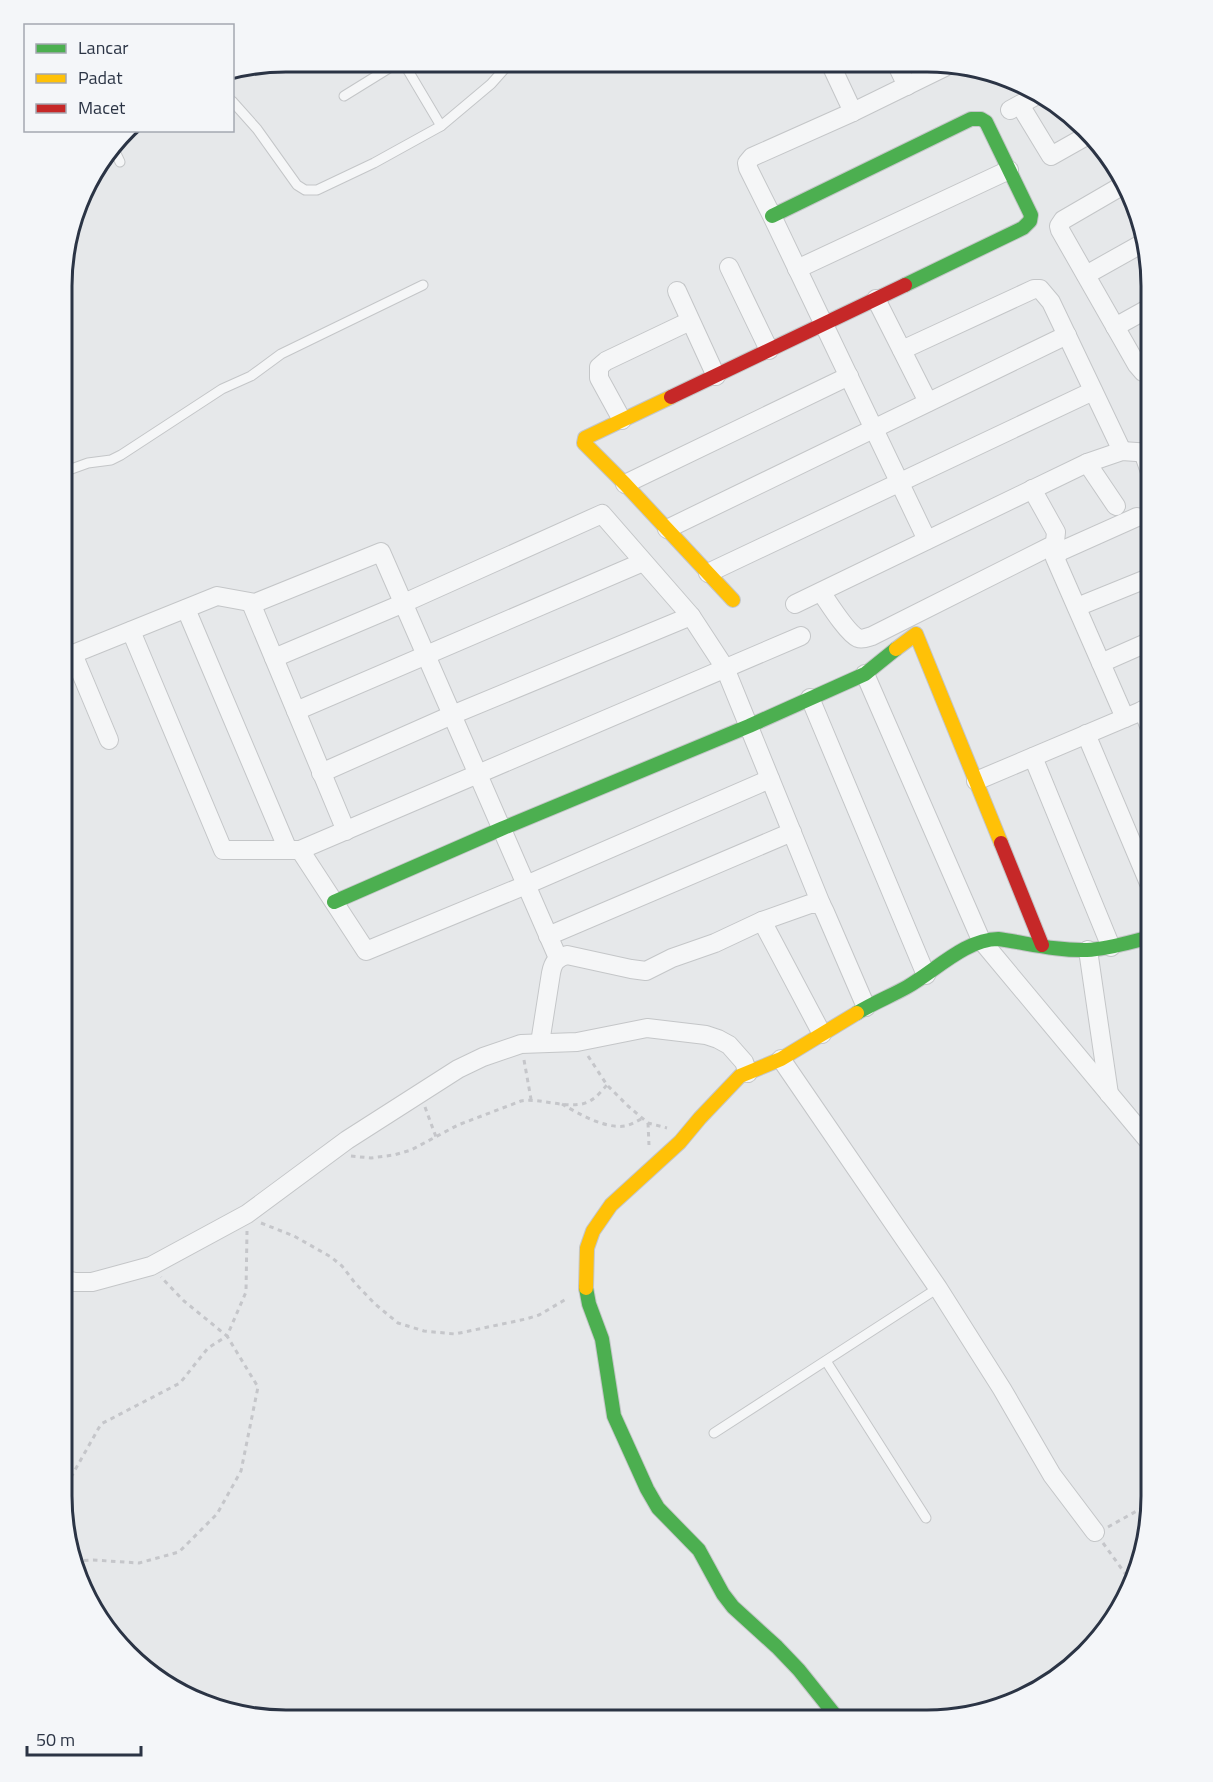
<svg xmlns="http://www.w3.org/2000/svg" width="1213" height="1782" viewBox="0 0 1213 1782" font-family="'Titillium Web',sans-serif">
	<style>
		.lines { fill: none; stroke-linecap: round; stroke-linejoin: round }
		.lane-casing { stroke: #c4c6c8; stroke-width: 11 }
		.street-casing { stroke: #c4c6c8; stroke-width: 20 }
		.fast-casing { stroke: #c4c6c8; stroke-width: 16 }
		.slow-casing { stroke: #c4c6c8; stroke-width: 16 }
		.jam-casing { stroke: #c4c6c8; stroke-width: 16 }
		.path { stroke: #c5c6ca; stroke-width: 3; stroke-dasharray: 4.5 4.5; stroke-linecap: butt }
		.lane { stroke: #f5f6f7; stroke-width: 9 }
		.street { stroke: #f5f6f7; stroke-width: 18 }
		.fast { stroke: #4caf50; stroke-width: 14 }
		.slow { stroke: #ffc107; stroke-width: 14 }
		.jam { stroke: #c62828; stroke-width: 14 }
		.rim { fill: none; stroke: #2b3445; stroke-width: 3 }
	</style>
	<rect width="100%" height="100%" fill="#e6e8ea"/>
	<g class="lines">
		<defs>
			<g id="lane">
				<path d="M403 62 441 126"/>
				<path d="M344 96 399 62"/>
				<path d="M232 101 257 129 297 185 305 190H317L374 163 441 126 491 84 507 66 508 62"/>
				<path d="M113 147 120 162"/>
				<path d="M63 472 88 463 111 460 121 455 222 389 251 376 281 354 423 285"/>
				<path d="M826 1361 926 1518"/>
				<path d="M714 1433 938 1288"/>
			</g>
			<g id="street">
				<path d="M830 63 853 112"/>
				<path d="M896 63 907 86"/>
				<path d="M1020 105 1051 156 1090 134"/>
				<path d="M1010 110 1039 94"/>
				<path d="M1125 184 1063 220 1059 226 1060 230 1137 365 1143 372 1151 375"/>
				<path d="M729 267 769 350"/>
				<path d="M797 269 1009 170"/>
				<path d="M1086 275 1143 243"/>
				<path d="M677 291 716 376"/>
				<path d="M876 299 928 402"/>
				<path d="M1115 327 1151 307"/>
				<path d="M902 350 1034 289H1040L1051 302 1122 451"/>
				<path d="M622 420 599 378V367L606 361 690 321"/>
				<path d="M1143 452 1150 472"/>
				<path d="M1087 463 1116 506"/>
				<path d="M625 484 849 376"/>
				<path d="M667 529 1067 335"/>
				<path d="M927 540 772 216 748 168 747 163 752 157 853 112 945 67"/>
				<path d="M708 573 1093 391"/>
				<path d="M821 592C828 602 847 633 858 638 863 640 868 637 872 636L1051 546 1055 542 1056 532 1032 489"/>
				<path d="M251 603 346 831"/>
				<path d="M795 604 1087 463 1122 451 1151 453"/>
				<path d="M1077 607 1151 577"/>
				<path d="M186 609 288 850"/>
				<path d="M131 631 223 850H300L801 636"/>
				<path d="M63 651 73 654 217 596 255 603 381 552 558 958"/>
				<path d="M73 654 109 740"/>
				<path d="M274 658 404 603 602 514 691 616 725 668 821 904"/>
				<path d="M1101 663 1151 641"/>
				<path d="M865 674 981 940 1151 1144"/>
				<path d="M810 698 926 975"/>
				<path d="M1143 710 1151 731"/>
				<path d="M296 711 643 562"/>
				<path d="M1125 718 1055 558 1061 551 1137 517"/>
				<path d="M1086 734 1151 888"/>
				<path d="M1033 757 1111 947"/>
				<path d="M321 773 452 715 691 616"/>
				<path d="M976 781 1151 707"/>
				<path d="M300 850 366 951 526 885 770 779"/>
				<path d="M762 921 822 1034"/>
				<path d="M548 936 792 832"/>
				<path d="M1088 950 1109 1094"/>
				<path d="M540 1043 551 973C553 962 557 958 567 955L631 969 646 971 672 958 715 943 762 921 810 904H821L825 912 866 1007"/>
				<path d="M781 1059 938 1288 1002 1389 1052 1475 1095 1532"/>
				<path d="M62 1279 75 1282H92L151 1266 247 1214 347 1140 458 1069 483 1057 521 1044 577 1042 647 1028 706 1035 718 1039 729 1045 744 1062 748 1073"/>
			</g>
			<g id="fast">
				<path d="M772 216 971 119H981L986 122 1031 215 1030 221 1023 228 905 285"/>
				<path d="M334 902 501 829 749 726 865 674 896 649"/>
				<path d="M857 1013C873 1003 891 996 907 987 935 971 966 939 998 939 1027 943 1057 951 1087 950 1108 949 1130 942 1151 937"/>
				<path d="M586 1288 589 1304 602 1339 614 1416 647 1489 658 1508 699 1550 723 1594 733 1607 777 1647 799 1670 839 1720"/>
			</g>
			<g id="slow">
				<path d="M671 397 585 438 584 443 625 484 733 600"/>
				<path d="M896 649 916 634 1001 843"/>
				<path d="M586 1288 587 1248 593 1231 611 1205 680 1142 700 1118 740 1076 781 1059 857 1013"/>
			</g>
			<g id="jam">
				<path d="M671 397 905 285"/>
				<path d="M1001 843 1042 945"/>
			</g>
		</defs>
		<!-- lane casing -->
		<use href="#lane" class="lane-casing"/>
		<!-- street casing -->
		<use href="#street" class="street-casing"/>
		<!-- fast casing -->
		<use href="#fast" class="fast-casing"/>
		<!-- slow casing -->
		<use href="#slow" class="slow-casing"/>
		<!-- jam casing -->
		<use href="#jam" class="jam-casing"/>
		<!-- path -->
		<g class="path">
			<path d="M588 1056 607 1085 628 1106 648 1123 667 1128"/>
			<path d="M524 1060 531 1099"/>
			<path d="M562 1104C579 1114 605 1129 625 1126 631 1125 637 1121 643 1118"/>
			<path d="M425 1107 436 1137"/>
			<path d="M648 1123 649 1145"/>
			<path d="M351 1156 371 1158 394 1155 411 1150 458 1125 521 1101C542 1097 575 1113 593 1099 598 1096 603 1089 607 1085"/>
			<path d="M261 1223 294 1236 331 1257 342 1266 355 1283 375 1304 398 1323 424 1331 455 1334 526 1319 539 1315 568 1298"/>
			<path d="M62 1493 101 1424 180 1383 208 1348 227 1336 184 1301 161 1277"/>
			<path d="M1108 1527 1151 1503"/>
			<path d="M1103 1543 1132 1583"/>
			<path d="M75 1561 93 1560 139 1563 179 1552 217 1514 241 1471 258 1387 227 1336 246 1292 247 1231"/>
		</g>
		<!-- lane -->
		<use href="#lane" class="lane"/>
		<!-- street -->
		<use href="#street" class="street"/>
		<!-- fast -->
		<use href="#fast" class="fast"/>
		<!-- slow -->
		<use href="#slow" class="slow"/>
		<!-- jam -->
		<use href="#jam" class="jam"/>
	</g>
	<!-- crop -->
	<path d="M0 0H1213V1782H0ZM286 72H927A214 214 0 0 1 1141 286V1496A214 214 0 0 1 927 1710H286A214 214 0 0 1 72 1496V286A214 214 0 0 1 286 72Z" fill="#f4f6f9" fill-rule="evenodd"/>
	<path class="rim" d="M286 72H927A214 214 0 0 1 1141 286V1496A214 214 0 0 1 927 1710H286A214 214 0 0 1 72 1496V286A214 214 0 0 1 286 72Z"/>
	<!-- legend -->
	<rect x="24" y="24" width="210" height="108" fill="#f4f6f9" stroke="#a4a8b1" stroke-width="1.5"/>
	<rect x="36" y="44" width="30" height="9" fill="#4caf50" stroke="#a4a8b1" stroke-width="1.5"/>
	<text x="78" y="54" font-size="18" fill="#2b3445">Lancar</text>
	<rect x="36" y="74" width="30" height="9" fill="#ffc107" stroke="#a4a8b1" stroke-width="1.5"/>
	<text x="78" y="84" font-size="18" fill="#2b3445">Padat</text>
	<rect x="36" y="104" width="30" height="9" fill="#c62828" stroke="#a4a8b1" stroke-width="1.5"/>
	<text x="78" y="114" font-size="18" fill="#2b3445">Macet</text>
	<!-- scale -->
	<path d="M27 1746v9h114v-9" fill="none" stroke="#2b3445" stroke-width="3"/>
	<text x="36" y="1746" font-size="18" fill="#2b3445" stroke="#f4f6f9" stroke-width="4.5" paint-order="stroke">50 m</text>
</svg>
